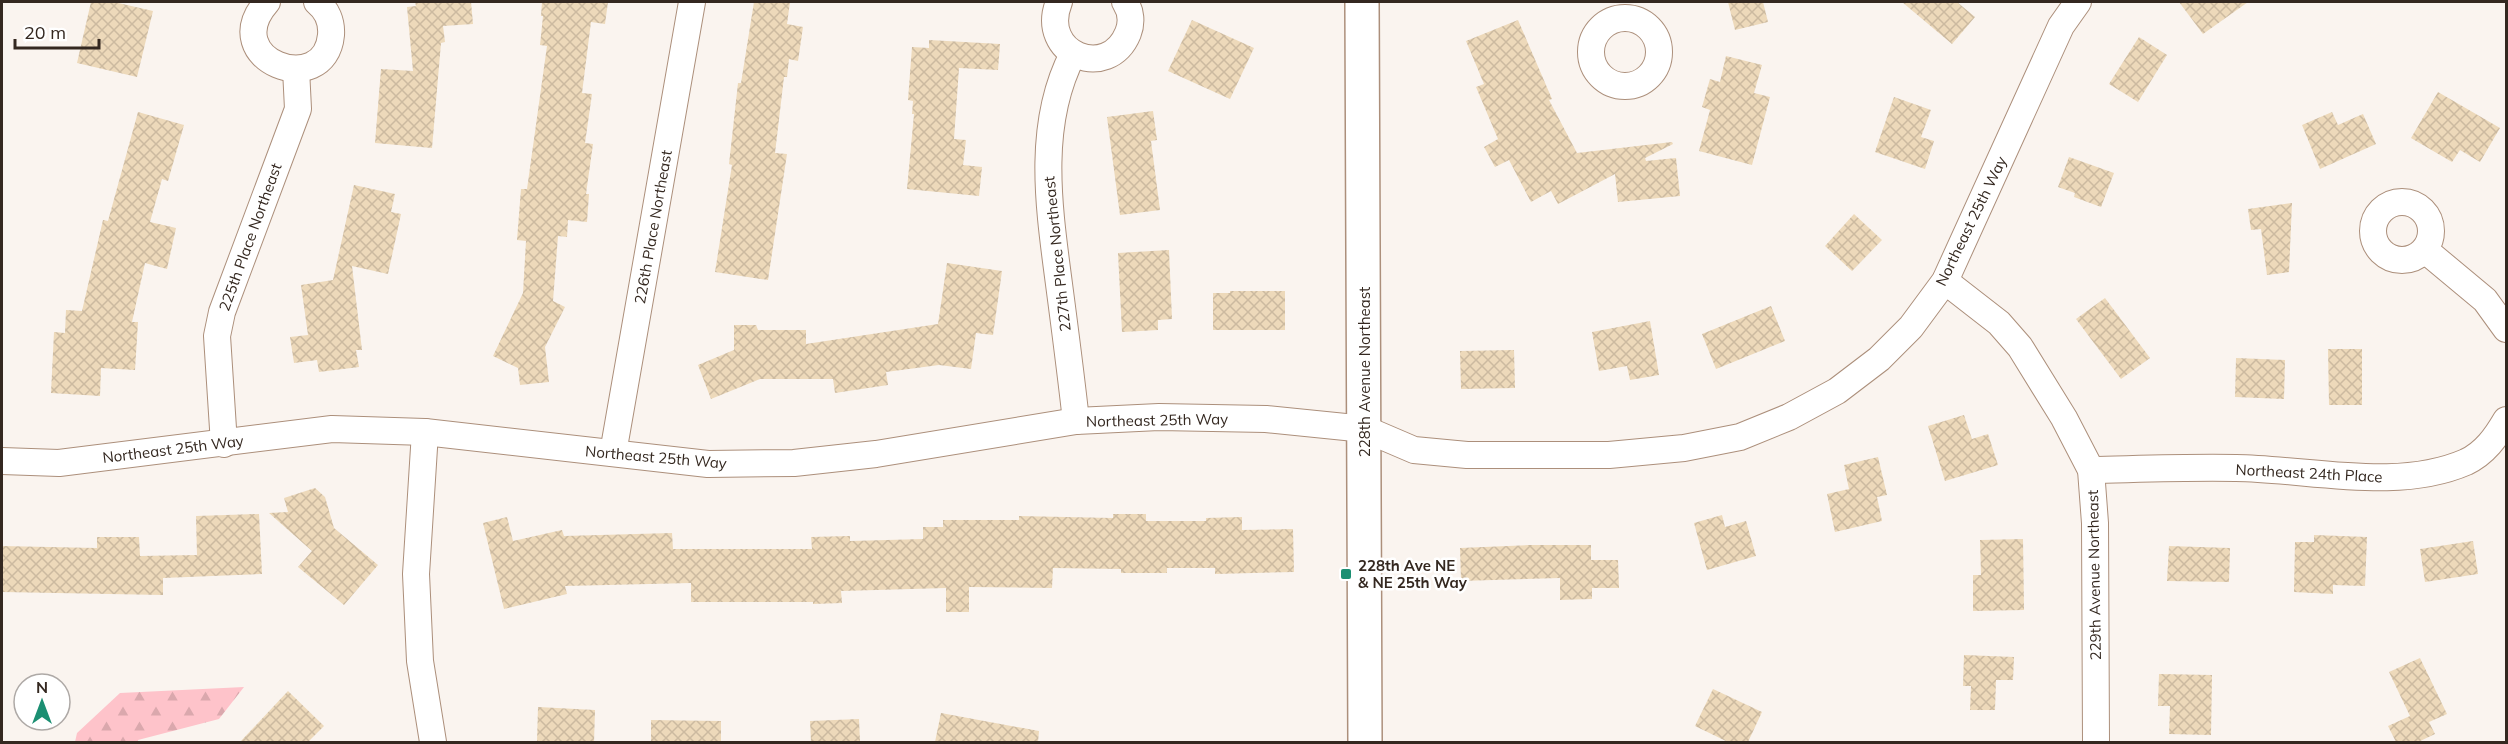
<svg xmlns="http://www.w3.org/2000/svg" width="2508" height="744" viewBox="0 0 2508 744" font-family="Mulish,sans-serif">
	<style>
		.forest { fill: url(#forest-firs) }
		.building { fill: url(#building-cross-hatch) }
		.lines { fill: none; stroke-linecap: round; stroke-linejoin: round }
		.minor-casing { stroke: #ac8f7b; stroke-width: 28 }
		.secondary-casing { stroke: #ac8f7b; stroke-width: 36 }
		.minor { stroke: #fff; stroke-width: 26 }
		.secondary { stroke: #fff; stroke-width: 33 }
		.poi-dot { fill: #1b8f72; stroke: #fff; stroke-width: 2 }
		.labels { text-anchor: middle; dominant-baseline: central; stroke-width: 5; stroke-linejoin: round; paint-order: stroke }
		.street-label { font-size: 15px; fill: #342820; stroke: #fff }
		.poi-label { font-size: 15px; font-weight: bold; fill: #342820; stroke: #fff; text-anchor: start }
	</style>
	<defs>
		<pattern id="forest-firs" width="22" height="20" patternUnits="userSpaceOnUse" patternTransform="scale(1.5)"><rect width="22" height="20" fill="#fec3ca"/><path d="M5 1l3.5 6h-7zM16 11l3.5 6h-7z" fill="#daa8ad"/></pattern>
		<pattern id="building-cross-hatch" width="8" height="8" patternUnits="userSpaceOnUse" patternTransform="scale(1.5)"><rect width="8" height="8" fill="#edd9ba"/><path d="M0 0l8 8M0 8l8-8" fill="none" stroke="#ccbaa0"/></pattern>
	</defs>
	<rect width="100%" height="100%" fill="#faf4ef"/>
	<!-- forest -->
	<path class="forest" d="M244 687 219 719 138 740V742H75L77 733 120 693Z"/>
	<!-- building -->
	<g class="building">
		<path d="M91 2H114L153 11 137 77 77 63Z"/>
		<path d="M415 2H471L473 24 443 26 445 42 441 43 432 148 375 143 381 69 413 71 407 7 416 6Z"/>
		<path d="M542 2H608L605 24 591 22 582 93 592 94 585 143 593 144 586 194H589L587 222 568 220 567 237 558 236 553 301 565 307 545 347 549 382 520 385 518 368 493 356 523 293 526 241 517 240 521 189H527L547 46 540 45 543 16H541Z"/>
		<path d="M754 2H790L787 24 803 27 798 61 789 59 787 77H784L775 153 787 154 768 280 715 272 732 165 729 164 738 83H741Z"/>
		<path d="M1728 2H1763L1768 22 1735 30Z"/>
		<path d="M1902 2H1957L1975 17 1952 44Z"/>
		<path d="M2179 2H2248L2203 34Z"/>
		<path d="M1192 20 1254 48 1230 99 1168 71Z"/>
		<path d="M1518 20 1552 99 1549 100 1577 153 1672 142 1673 144 1645 158 1646 161 1676 158 1680 196 1618 202 1615 174 1558 204 1551 191 1531 202 1509 160 1495 167 1484 147 1498 139 1476 87 1484 84 1466 41Z"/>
		<path d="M2139 37 2167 55 2138 102 2109 84Z"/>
		<path d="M929 40 1000 44 998 70 959 68 954 139 966 140 963 165 982 167 979 196 907 189 914 114H912L913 101 908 100 912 47 929 48Z"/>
		<path d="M1726 56 1762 65 1754 93 1770 97 1752 165 1699 151 1710 110 1702 107 1710 79 1720 82Z"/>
		<path d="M2438 92 2500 128 2480 162 2460 150 2452 162 2411 138Z"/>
		<path d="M1894 97 1931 110 1921 137 1934 141 1925 169 1875 152Z"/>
		<path d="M1153 111 1157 140 1151 141 1160 210 1120 215 1107 117Z"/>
		<path d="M138 112 184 125 168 181 162 179 150 222 176 228 167 269 145 263 132 322H138L135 370 101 368 100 396 51 393 54 332 65 333 66 310 82 311 103 220 108 221Z"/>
		<path d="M2332 112 2338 125 2363 114 2376 144 2320 169 2302 125Z"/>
		<path d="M2069 157 2114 173 2101 207 2074 197 2075 193 2058 187Z"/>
		<path d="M354 185 395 194 391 212 401 214 388 274 352 266 362 350H356L359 367 319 372 317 360 294 363 290 337 308 335 301 285 333 280Z"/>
		<path d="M2292 203 2289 272 2267 275 2261 229 2251 230 2248 209Z"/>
		<path d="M1854 214 1882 240 1852 271 1825 246Z"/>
		<path d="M1169 250 1172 319 1158 320V330L1122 332 1118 253Z"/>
		<path d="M947 263 1002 271 993 335 976 333 971 369 939 365 886 372 888 385 835 393 833 379H760L711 399 698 365 734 350V325H756L758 330H806V344L938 324Z"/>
		<path d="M1230 291H1285V330H1213V293H1230Z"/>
		<path d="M2105 298 2150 358 2121 379 2076 319Z"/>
		<path d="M1771 306 1785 341 1716 369 1702 334Z"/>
		<path d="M1650 321 1659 375 1630 380 1627 366 1599 371 1592 332Z"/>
		<path d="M2328 349H2362V405H2329Z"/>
		<path d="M1514 350 1515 388 1461 389 1460 351Z"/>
		<path d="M2236 358 2285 360 2284 399 2235 397Z"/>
		<path d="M1964 415 1972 439 1988 434 1998 465 1945 481 1928 426Z"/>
		<path d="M1878 457 1887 495 1877 497 1882 521 1835 532 1827 494 1849 489 1844 465Z"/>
		<path d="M315 488 325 497 334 528 378 565 344 605 298 567 312 551 269 513 288 512 284 498Z"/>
		<path d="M259 514 262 574 163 578V595L2 592V546L97 548V537H139L140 556 197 555 196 516Z"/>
		<path d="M1113 514H1146V521H1206V518L1242 517V530L1293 529 1294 572 1215 574V568H1167V573H1121V569L1053 568 1052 588 969 587V612H946V588L841 591 842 603 813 604V602H691V583L565 586 567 594 504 609 483 523 507 517 513 541 562 530 564 536 672 533 673 549H812L811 537 850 536V541L923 539V527H943V520H1019V516L1113 518Z"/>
		<path d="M1722 515 1725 527 1746 521 1756 556 1707 570 1694 523Z"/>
		<path d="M2314 535 2367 537 2365 586 2333 585V594L2294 592 2295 542H2314Z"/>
		<path d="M2023 539 2024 610 1973 611V575H1981L1980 540Z"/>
		<path d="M2473 541 2478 574 2425 582 2420 549Z"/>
		<path d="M1529 545H1591V560H1618L1619 588H1592V599L1560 600V578L1461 581 1460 548Z"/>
		<path d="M2169 546 2230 548 2229 582 2167 581Z"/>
		<path d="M1964 655 2014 657 2013 680H1996L1995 710H1970L1971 686H1963Z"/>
		<path d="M2420 658 2447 714 2429 722 2435 734 2418 742H2396L2388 726 2410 716 2389 672Z"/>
		<path d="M2159 674 2212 675 2211 735 2169 734 2170 706H2158Z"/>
		<path d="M1713 689 1762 712 1748 742H1728L1695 726Z"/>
		<path d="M288 691 324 726 308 742H240Z"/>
		<path d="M538 707 595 710 594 742H537Z"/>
		<path d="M941 713 1039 731 1038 742H935Z"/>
		<path d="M859 719 860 742H811L810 721Z"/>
		<path d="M651 720 721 721V742H651Z"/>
	</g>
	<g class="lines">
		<defs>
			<g id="minor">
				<path d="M267 2C216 60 325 100 331 35 332 22 327 10 317 2"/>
				<path d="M1059 2C1038 54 1108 82 1128 33 1132 23 1131 11 1125 2"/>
				<circle cx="1625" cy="52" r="34"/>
				<path d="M1073 54C1036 125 1049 208 1059 284 1065 330 1071 375 1076 421"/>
				<circle cx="2402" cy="231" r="29"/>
				<path d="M2425 250 2485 300 2506 329"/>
				<path d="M1945 281 1999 323 2020 347 2064 418 2091 470 2095 523 2096 742"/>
				<path d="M425 432 416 574 420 661 433 742"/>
				<path d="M224 444 217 336 222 312 298 109 296 69"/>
				<path d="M613 453 692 2"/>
				<path d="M2 461 59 463 332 429 425 432 708 464 794 463 876 454 1076 421 1159 417 1266 419 1365 429 1414 450 1467 455H1609L1684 448 1740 437 1789 417 1837 391 1879 359 1911 327 1945 281 2061 26 2078 2"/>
				<path d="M2091 470C2139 469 2188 467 2236 468 2310 469 2397 492 2466 462 2485 453 2496 437 2506 420"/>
			</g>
			<path id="secondary" d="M1362 2 1365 742"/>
		</defs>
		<!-- minor casing -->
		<use href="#minor" class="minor-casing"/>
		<!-- secondary casing -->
		<use href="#secondary" class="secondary-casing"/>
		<!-- minor -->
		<use href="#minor" class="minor"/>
		<!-- secondary -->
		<use href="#secondary" class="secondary"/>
	</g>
	<!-- markers -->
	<rect class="poi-dot" x="1340" y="568" width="12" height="12" rx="3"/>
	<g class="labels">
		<!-- street labels -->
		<g class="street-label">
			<text transform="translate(1971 221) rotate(-64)">Northeast 25th Way</text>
			<text transform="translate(653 227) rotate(-80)">226th Place Northeast</text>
			<text transform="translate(250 237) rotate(-70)">225th Place Northeast</text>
			<text transform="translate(1057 254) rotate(-96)">227th Place Northeast</text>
			<text transform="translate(1364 372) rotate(-90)">228th Avenue Northeast</text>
			<text transform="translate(1157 420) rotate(-1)">Northeast 25th Way</text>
			<text transform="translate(173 449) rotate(-7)">Northeast 25th Way</text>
			<text transform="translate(656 457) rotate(5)">Northeast 25th Way</text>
			<text transform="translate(2309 473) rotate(3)">Northeast 24th Place</text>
			<text transform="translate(2094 575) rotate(-91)">229th Avenue Northeast</text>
		</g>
		<!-- poi labels -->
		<g class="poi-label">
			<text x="1358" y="565">228th Ave NE<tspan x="1358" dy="17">&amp; NE 25th Way</tspan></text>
		</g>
	</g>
	<!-- border -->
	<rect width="2508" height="744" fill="none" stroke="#342820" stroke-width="6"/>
	<!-- north arrow -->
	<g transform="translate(42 702)"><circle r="28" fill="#ffffff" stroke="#aea9a6" stroke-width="1.5"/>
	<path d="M0-4.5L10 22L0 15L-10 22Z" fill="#1b8f72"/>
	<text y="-9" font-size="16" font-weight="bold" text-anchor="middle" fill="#342820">N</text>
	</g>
	<!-- scale -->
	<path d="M15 39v9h84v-9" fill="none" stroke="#342820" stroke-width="3"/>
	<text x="24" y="39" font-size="18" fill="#342820" stroke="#ffffff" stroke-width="4.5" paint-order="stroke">20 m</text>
</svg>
